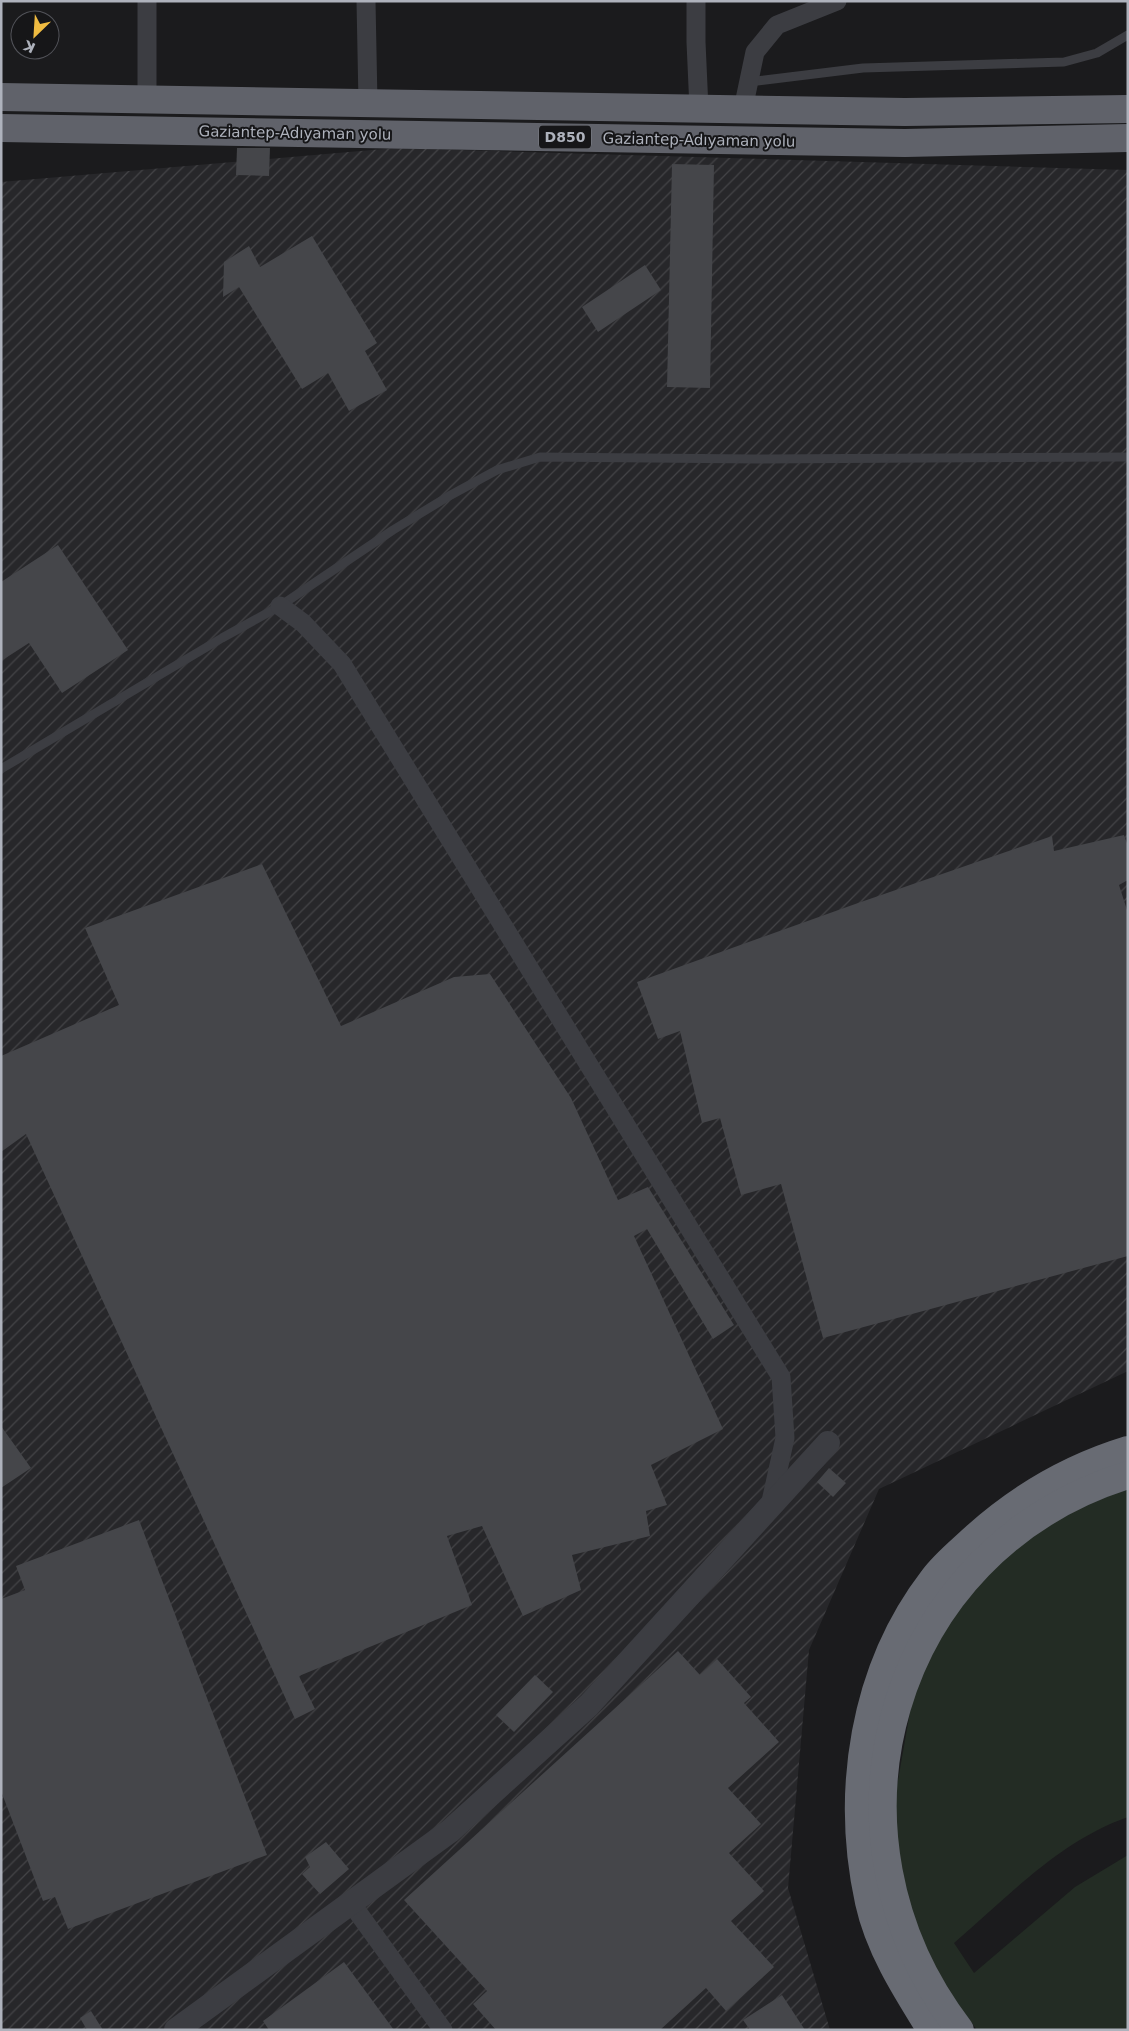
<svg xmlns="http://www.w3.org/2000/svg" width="1129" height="2031" viewBox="0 0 1129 2031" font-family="'DejaVu Sans',sans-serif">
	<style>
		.industrial { fill: url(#industrial-furrows) }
		.grass { fill: #232c24 }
		.building { fill: #45464a }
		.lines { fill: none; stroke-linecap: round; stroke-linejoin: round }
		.service { stroke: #3c3d42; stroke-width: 9 }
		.minor { stroke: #3c3d42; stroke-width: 19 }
		.tertiary { stroke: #3c3d42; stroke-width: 24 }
		.trunk { stroke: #60626a; stroke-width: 28 }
		.motorway { stroke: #686b73; stroke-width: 28 }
		.labels { text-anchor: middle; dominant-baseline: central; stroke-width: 4; stroke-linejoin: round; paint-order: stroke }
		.shield { fill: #161618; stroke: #80838b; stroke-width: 1 }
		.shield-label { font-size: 14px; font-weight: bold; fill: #aeb2bc }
		.street-label { font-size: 15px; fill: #aeb2bc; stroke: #161618 }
	</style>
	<defs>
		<pattern id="industrial-furrows" width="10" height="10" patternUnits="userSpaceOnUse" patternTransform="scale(1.25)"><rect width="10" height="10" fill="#27272a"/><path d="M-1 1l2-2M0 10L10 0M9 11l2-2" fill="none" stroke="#444447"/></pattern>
	</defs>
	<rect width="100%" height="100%" fill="#1b1b1d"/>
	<!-- industrial -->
	<path class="industrial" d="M395 148 1128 170V1371L879 1489 809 1650 788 1888 830 2030H1V182Z"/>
	<!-- grass -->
	<path class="grass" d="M1128 1488V1817C1059 1841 1008 1897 954 1943L974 1973 1075 1887 1128 1855V2030H977L953 1998 926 1955 901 1885 892 1814 913 1695 937 1641 968 1595 997 1565 1040 1530 1086 1505Z"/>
	<!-- building -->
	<g class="building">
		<path d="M237 148H270L269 176 236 175Z"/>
		<path d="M672 164 714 165 710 388 667 387Z"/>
		<path d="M312 236 377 343 365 351 387 390 349 411 328 373 302 389 239 287 223 297 224 262 249 246 260 267Z"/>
		<path d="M645 265 661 290 598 332 582 307Z"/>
		<path d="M58 545 128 650 62 693 29 643 1 661V582Z"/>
		<path d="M1124 835 1128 846V880L1119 885 1128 913V1256L823 1338 781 1184 741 1195 720 1118 702 1123 680 1031 658 1039 637 982 858 903 1052 836 1054 851Z"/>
		<path d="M262 864 341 1026 454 977 490 974 571 1098 618 1200 648 1187 734 1325 713 1339 647 1229 634 1236 723 1429 651 1465 667 1505 646 1511 650 1536 572 1555 581 1590 523 1616 482 1526 447 1536 472 1605 299 1676 315 1709 295 1719 26 1134 1 1152V1056L119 1005 85 928Z"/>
		<path d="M1 1426 31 1468 1 1488Z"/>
		<path d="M829 1468 846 1483 833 1497 817 1482Z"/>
		<path d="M139 1520 267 1855 68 1929 55 1897 43 1901 1 1791V1599L25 1590 16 1566Z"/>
		<path d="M678 1651 700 1675 717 1659 751 1697 744 1703 779 1742 728 1788 761 1824 729 1853 764 1891 731 1921 774 1967 726 2011 706 1988 660 2030H496L473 2004 487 1991 404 1900Z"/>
		<path d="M535 1675 553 1692 514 1732 496 1715Z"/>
		<path d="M326 1842 349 1869 320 1894 302 1874 310 1867 305 1857Z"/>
		<path d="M344 1962 394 2030H269L263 2021Z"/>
		<path d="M782 1995 805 2030H750L743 2020Z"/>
		<path d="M91 2011 103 2030H87L80 2018Z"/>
	</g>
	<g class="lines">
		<!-- service -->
		<g class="service">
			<path d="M749 82 863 68 1064 62 1097 53 1128 35"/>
			<path d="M1 769 222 638 280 606 393 530 449 496 497 470 540 457 755 459 1128 457"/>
		</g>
		<!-- minor -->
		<g class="minor">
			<path d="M147 1V99"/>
			<path d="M366 1 368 103"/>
			<path d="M696 1V42L699 109"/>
			<path d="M743 109 755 52 777 25 837 1"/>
			<path d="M280 606 303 623 342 664 781 1377 785 1438 770 1506"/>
			<path d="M351 1903 443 2030"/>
		</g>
		<!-- tertiary -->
		<path class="tertiary" d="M176 2030 450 1831 589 1705 828 1443"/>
		<!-- trunk -->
		<g class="trunk">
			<path d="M1 97 905 112 1128 109"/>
			<path d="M1 128 905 143 1128 138"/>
		</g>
		<!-- motorway -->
		<g class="motorway">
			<path d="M931 2030C906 1990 879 1948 869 1902 845 1792 863 1670 933 1579 944 1564 959 1552 973 1539 1018 1498 1069 1468 1128 1450"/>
			<path d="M960 2030C809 1834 887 1550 1128 1475"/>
		</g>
	</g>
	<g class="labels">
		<!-- shield labels -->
		<rect class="shield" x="539" y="125.5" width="52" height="23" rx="4"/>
		<g class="shield-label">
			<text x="565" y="137">D850</text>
		</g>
		<!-- street labels -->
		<g class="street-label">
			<text transform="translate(295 133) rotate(1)">Gaziantep-Adıyaman yolu</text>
			<text transform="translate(699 140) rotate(1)">Gaziantep-Adıyaman yolu</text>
		</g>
	</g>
	<!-- border -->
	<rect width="1129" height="2031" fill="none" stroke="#aeb2bc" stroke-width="5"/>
	<!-- north arrow -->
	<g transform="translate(35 35) rotate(205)"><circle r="24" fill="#161618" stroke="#53545a"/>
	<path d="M0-4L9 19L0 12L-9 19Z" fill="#efbb41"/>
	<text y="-8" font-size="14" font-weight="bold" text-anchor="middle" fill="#aeb2bc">K</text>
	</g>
</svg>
